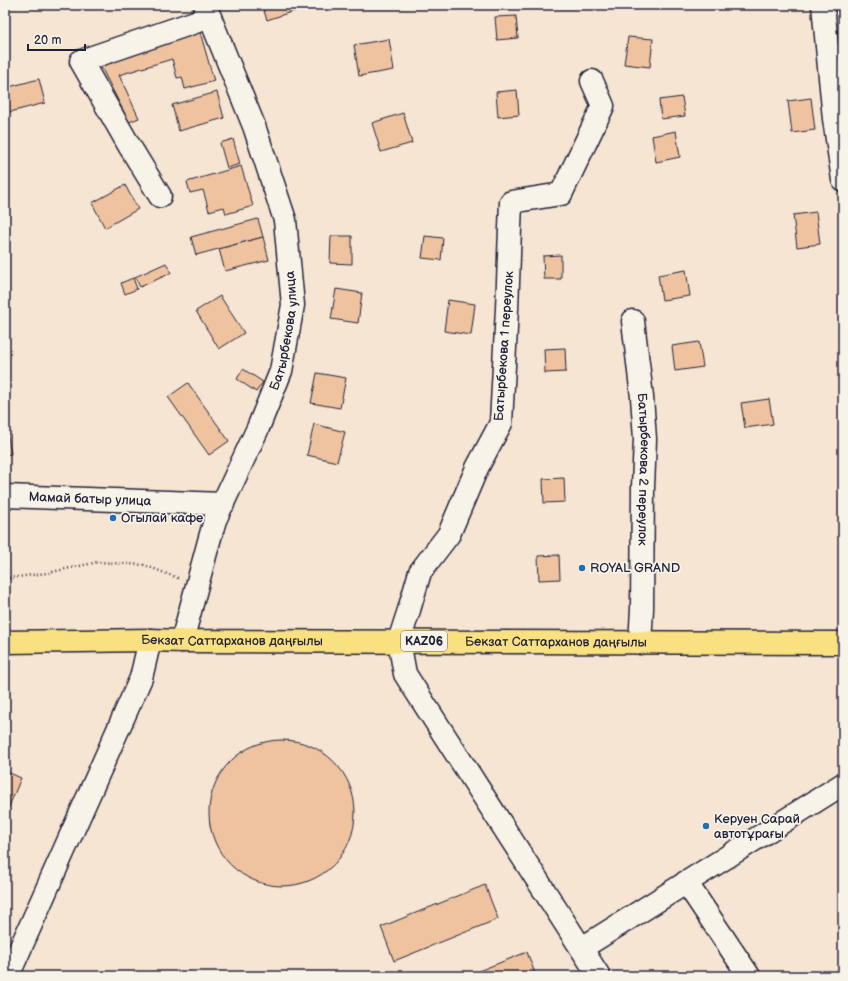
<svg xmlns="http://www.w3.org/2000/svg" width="848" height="981" viewBox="0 0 848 981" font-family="'Balsamiq Sans',sans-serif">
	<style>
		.building { fill: #efc39f; stroke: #22223b }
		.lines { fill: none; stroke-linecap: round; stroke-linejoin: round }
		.minor-casing { stroke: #22223b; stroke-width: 25 }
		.major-casing { stroke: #22223b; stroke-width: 25 }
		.path { stroke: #22223b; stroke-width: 2.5; stroke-dasharray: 1 3; stroke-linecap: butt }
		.minor { stroke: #f7f3e8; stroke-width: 22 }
		.major { stroke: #f9e181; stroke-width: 22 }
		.poi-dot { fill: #1f6fb2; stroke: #f7f3e8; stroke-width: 1.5 }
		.labels { text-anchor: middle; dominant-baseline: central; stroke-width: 3.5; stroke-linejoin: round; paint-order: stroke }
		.shield { fill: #f7f3e8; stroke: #62616f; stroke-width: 1 }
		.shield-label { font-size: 12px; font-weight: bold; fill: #22223b }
		.street-label { font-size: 13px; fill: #22223b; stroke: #f7f3e8 }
		.poi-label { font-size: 13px; fill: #22223b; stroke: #f7f3e8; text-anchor: start }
	</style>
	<rect width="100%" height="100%" fill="#f5e5d2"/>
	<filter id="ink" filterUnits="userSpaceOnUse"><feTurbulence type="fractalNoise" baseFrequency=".025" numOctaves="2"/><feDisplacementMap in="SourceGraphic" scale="8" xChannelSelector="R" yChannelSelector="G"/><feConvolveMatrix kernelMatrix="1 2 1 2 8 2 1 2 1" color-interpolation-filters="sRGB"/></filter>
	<g filter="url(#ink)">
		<!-- building -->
		<g class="building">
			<path d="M262 5H296L297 10 267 20Z"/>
			<path d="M516 16 518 38 497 40 495 17Z"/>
			<path d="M200 32 214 81 185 89 182 77 177 78 172 59 119 75 139 118 129 122 100 65Z"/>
			<path d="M628 37 653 39 650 67 624 64Z"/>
			<path d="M389 39 394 70 359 76 354 45Z"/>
			<path d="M39 79 45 103 10 112 5 92V88Z"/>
			<path d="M517 90 519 115 498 117 496 92Z"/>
			<path d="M217 92 224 118 179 131 172 105Z"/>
			<path d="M682 97 685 116 661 119 659 100Z"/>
			<path d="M811 98 815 130 792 133 788 101Z"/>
			<path d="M403 113 412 143 381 152 372 123Z"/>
			<path d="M676 131 680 157 656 162 652 136Z"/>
			<path d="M233 139 240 164 227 168 220 143Z"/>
			<path d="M241 166 253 206 226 214 224 207 209 211 203 190 190 193 187 182Z"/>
			<path d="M125 185 138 209 105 228 92 203Z"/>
			<path d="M816 212 820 244 797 247 793 215Z"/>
			<path d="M258 219 263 237 196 255 191 237Z"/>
			<path d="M331 236H352V264L330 263Z"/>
			<path d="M425 236 443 238 441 260 422 258Z"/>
			<path d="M263 237 269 260 225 271 219 249Z"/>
			<path d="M561 255V279H544L543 256Z"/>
			<path d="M166 263 171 273 140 287 135 277Z"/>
			<path d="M686 270 690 296 662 300 658 275Z"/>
			<path d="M133 278 137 289 125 294 121 283Z"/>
			<path d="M336 289 362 293 358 323 331 319Z"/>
			<path d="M220 296 244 333 219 349 196 311Z"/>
			<path d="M448 300 475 304 471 335 444 331Z"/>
			<path d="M699 342 703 367 675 371 672 346Z"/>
			<path d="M565 348 566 372 545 373 544 349Z"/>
			<path d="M243 369 263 382 256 392 237 379Z"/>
			<path d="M317 373 346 378 340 408 311 403Z"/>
			<path d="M188 383 229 441 209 455 168 397Z"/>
			<path d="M769 399 773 424 745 428 741 403Z"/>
			<path d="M5 419 11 454 5 455Z"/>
			<path d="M314 424 345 432 337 462 307 455Z"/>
			<path d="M564 478 565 502 544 503 543 479Z"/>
			<path d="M559 555 560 579 539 580 538 556Z"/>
			<circle cx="282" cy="813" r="73"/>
			<path d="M5 771 21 778 5 816Z"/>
			<path d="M485 885 498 919 394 961 381 927Z"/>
			<path d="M527 952 536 976H466Z"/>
			<path d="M843 957V976H835Z"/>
		</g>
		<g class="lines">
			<defs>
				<g id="minor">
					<path d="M823 5 834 119 843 180"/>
					<path d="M592 81 603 106 561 194 511 202 507 309 501 423 477 468 449 534 420 572 409 610 399 641 405 674 599 976"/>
					<path d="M160 196 130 147 81 61 210 17"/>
					<path id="s1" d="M633 321 642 397 645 439 643 487 642 609 640 643"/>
					<path id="s2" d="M5 496 223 504"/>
					<path id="s3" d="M182 641 209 541 215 520 258 428 281 371 293 305 285 220 254 126 205 5"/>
					<path d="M686 882 749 976"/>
					<path d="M582 948 843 784"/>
					<path d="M8 976 141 678 150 640"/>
				</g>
				<g id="major">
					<path id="s4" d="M5 642 150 640 182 641C403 641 623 643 843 643"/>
				</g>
			</defs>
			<!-- minor casing -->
			<use href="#minor" class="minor-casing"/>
			<!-- major casing -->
			<use href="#major" class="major-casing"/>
			<!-- path -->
			<path class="path" d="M5 577 10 578 47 573 98 562 144 565 178 578"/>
			<!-- minor -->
			<use href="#minor" class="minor"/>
			<!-- major -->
			<use href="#major" class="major"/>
		</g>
	</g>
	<!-- markers -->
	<g class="poi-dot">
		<circle cx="113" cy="518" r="4"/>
		<circle cx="582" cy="568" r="4"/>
		<circle cx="706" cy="826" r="4"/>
	</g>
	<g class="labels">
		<!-- shield labels -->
		<rect class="shield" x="401" y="631" width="46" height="20" rx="3"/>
		<g class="shield-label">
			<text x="424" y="641">KАZ06</text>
		</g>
		<!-- street labels -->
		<g class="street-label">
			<text stroke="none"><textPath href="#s3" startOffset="329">Батырбекова улица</textPath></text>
			<text transform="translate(504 346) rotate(-86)">Батырбекова 1 переулок</text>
			<text stroke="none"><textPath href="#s1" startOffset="149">Батырбекова 2 переулок</textPath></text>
			<text stroke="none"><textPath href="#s2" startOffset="85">Мамай батыр улица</textPath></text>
			<text stroke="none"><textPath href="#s4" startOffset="227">Бекзат Саттарханов даңғылы</textPath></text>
			<text stroke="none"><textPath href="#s4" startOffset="551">Бекзат Саттарханов даңғылы</textPath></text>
		</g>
		<!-- poi labels -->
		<g class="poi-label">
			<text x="121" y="518">Огылай кафе</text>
			<text x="590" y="568">ROYAL GRAND</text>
			<text x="714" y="819">Керуен Сарай<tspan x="714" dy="15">автотұрағы</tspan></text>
		</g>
	</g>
	<!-- margin -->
	<rect width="848" height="981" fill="none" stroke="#f7f3e8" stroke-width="20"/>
	<rect x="10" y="10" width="828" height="961" fill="none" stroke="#22223b" stroke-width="1.5" filter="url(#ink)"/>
	<!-- scale -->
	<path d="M28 44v6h57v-6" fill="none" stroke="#22223b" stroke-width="2"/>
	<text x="34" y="44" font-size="12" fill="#22223b" stroke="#f7f3e8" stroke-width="3" paint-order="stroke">20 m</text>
</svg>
